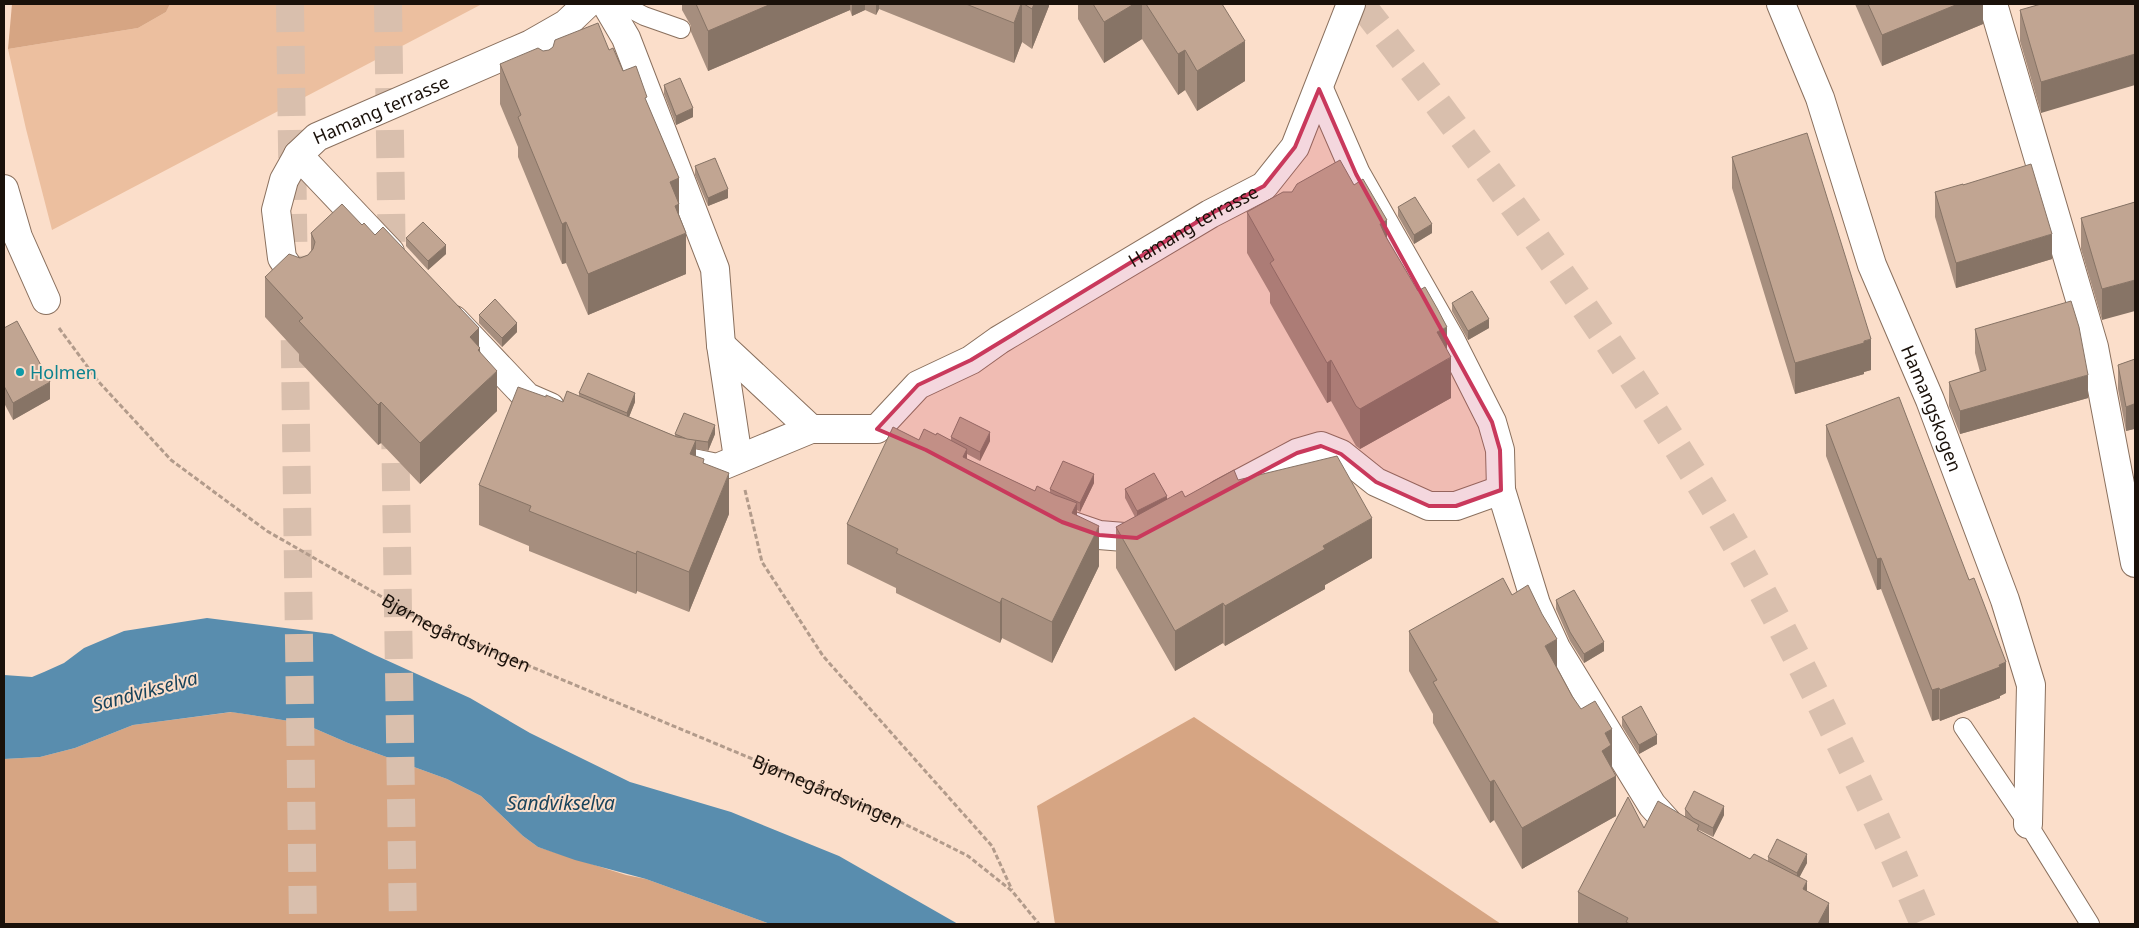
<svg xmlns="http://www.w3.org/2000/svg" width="2139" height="928" viewBox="0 0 2139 928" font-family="'Noto Sans',sans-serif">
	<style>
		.green { fill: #ecbf9f }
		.forest { fill: #d6a583 }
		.water { fill: #598dae }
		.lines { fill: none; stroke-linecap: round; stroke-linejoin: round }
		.secondary-tunnel { stroke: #d9bfad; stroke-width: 28; stroke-dasharray: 28 14; stroke-linecap: butt }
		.motorway-tunnel { stroke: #d9bfad; stroke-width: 28; stroke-dasharray: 28 14; stroke-linecap: butt }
		.service-casing { stroke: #8a705e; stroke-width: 20 }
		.minor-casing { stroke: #8a705e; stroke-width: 30 }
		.path { stroke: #b29b8b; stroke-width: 3; stroke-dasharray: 5 2.5; stroke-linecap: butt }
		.service { stroke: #fff; stroke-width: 18 }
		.minor { stroke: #fff; stroke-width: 28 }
		.wall { fill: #a68e7e }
		.shaded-wall { fill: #877466 }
		.building { fill: #c1a592; stroke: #877466 }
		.marked { fill: #c9395c; fill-opacity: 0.2; stroke: #c9395c; stroke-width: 4; stroke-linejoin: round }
		.culture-dot { fill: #0f9aa8; stroke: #fbdeca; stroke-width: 2 }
		.labels { text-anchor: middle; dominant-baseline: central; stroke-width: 4; stroke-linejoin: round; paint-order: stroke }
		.street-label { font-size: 18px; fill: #1a110a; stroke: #fbdeca }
		.culture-label { font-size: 18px; fill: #0d838f; stroke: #fbdeca; text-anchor: start }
		.water-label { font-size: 19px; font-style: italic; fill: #18435b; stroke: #fbdeca }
	</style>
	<rect width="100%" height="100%" fill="#fbdeca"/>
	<!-- green -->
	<path class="green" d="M170 4H482L52 230 26 129 8 49 138 28 166 12Z"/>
	<!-- forest -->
	<g class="forest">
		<path d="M12 4H170L166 12 138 28 8 49Z"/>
		<path d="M232 712 302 723 348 743 447 779 481 796 523 836 538 847 626 875 646 879 770 924H4V759L40 757 75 748 133 725Z"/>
		<path d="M1194 717 1501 924H1055L1037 806Z"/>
	</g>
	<!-- water -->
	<path class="water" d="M207 618 332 634 375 655 470 698 530 733 630 782 731 812 839 856 958 924H770L646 879 575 860 538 847 523 836 481 796 447 779 348 743 302 723 231 712 133 725 75 748 40 757 4 759V675L32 677 44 672 64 663 84 648 124 631Z"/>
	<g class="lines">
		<!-- secondary-tunnel -->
		<path class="secondary-tunnel" d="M1361 4C1486 164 1605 329 1711 502 1753 572 1791 645 1827 717 1861 786 1894 854 1924 924"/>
		<!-- motorway-tunnel -->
		<g class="motorway-tunnel">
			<path d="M290 4 303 924"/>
			<path d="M388 4 392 270"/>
			<path d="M395 421 403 924"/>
		</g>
		<defs>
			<g id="service">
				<path d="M621 4 644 16 681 29"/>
				<path d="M1963 727 2028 824 2090 924"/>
			</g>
			<g id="minor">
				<path d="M606 4 626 38 715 269 721 345 738 458"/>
				<path id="s2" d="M1781 4 1820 98 1872 265 1930 400 2005 600 2031 685 2028 824"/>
				<path d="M1993 4 2094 347 2135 563"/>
				<path d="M1319 89 1356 174 1451 341 1492 422 1500 450 1501 490 1536 604 1556 648 1652 805 1680 836"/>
				<path d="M298 155 390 252"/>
				<path d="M4 189 18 237 46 300"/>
				<path id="s3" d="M299 283 282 258 276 210 284 180 298 155 317 137 531 44 566 24 587 4"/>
				<path d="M454 320 527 397 550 407"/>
				<path d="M721 345 811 429"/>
				<path id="s4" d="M678 460 717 468 811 429H877L918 385 971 360 999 340 1210 214 1264 186 1295 147 1351 4"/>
				<path d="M1220 494 1297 453 1321 446 1341 454 1376 482 1429 506H1456L1501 490"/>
				<path d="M1064 523 1099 535 1137 538 1152 531"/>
			</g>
		</defs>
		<!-- service casing -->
		<use href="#service" class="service-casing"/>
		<!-- minor casing -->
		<use href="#minor" class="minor-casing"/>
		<!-- path -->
		<g class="path">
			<path id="s1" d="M59 328 98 381 171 460 267 531 431 625 887 815 968 856 1012 891 1039 924"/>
			<path d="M745 490 762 562 823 656 992 846 1012 890"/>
		</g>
		<!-- service -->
		<use href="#service" class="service"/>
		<!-- minor -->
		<use href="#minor" class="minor"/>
	</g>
	<!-- wall -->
	<g class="wall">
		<path d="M682 4H1049V6L1032 49 1022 42 1014 63 879 9 876 15 865 10 852 16 850 10 708 71 691 32V26L682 10Z"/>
		<path d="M1078 4H1222L1245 81 1197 111 1185 90 1178 95 1142 39 1104 63 1078 19Z"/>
		<path d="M1855 4H1983V24L1882 66Z"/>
		<path d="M2135 4 2041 113 2020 41V10Z"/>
		<path d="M609 50 623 71 647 103 679 178V216L686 274 588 315 566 263 562 264 518 157V147L500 104V64L543 51Z"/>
		<path d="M664 85 693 117 676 125 664 94Z"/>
		<path d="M1732 157 1871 370 1864 372V374L1795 394 1732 188Z"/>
		<path d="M695 166 728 198 708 206 695 175Z"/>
		<path d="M1354 185 1387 238 1447 349 1451 398 1360 449 1356 446 1331 401 1327 403 1270 303V293L1247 253V212L1292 192Z"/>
		<path d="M1963 185 2052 259 1956 288 1935 217V192Z"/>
		<path d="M2135 202 2102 320 2081 249V218Z"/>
		<path d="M1398 207 1432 233 1414 244 1398 216Z"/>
		<path d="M311 233 479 347 497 411 420 484 381 443 378 445 299 361V354L265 317V277L300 258 308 255 311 251Z"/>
		<path d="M406 238 446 254 428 270 406 246Z"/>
		<path d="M1452 303 1489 328 1468 340 1452 311Z"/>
		<path d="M479 315 517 332 502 347 479 323Z"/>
		<path d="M4 328 50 399 13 420 4 403Z"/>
		<path d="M1975 329 2088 398 1960 434 1949 406V382L1980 372 1975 353Z"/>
		<path d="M2135 359V432L2134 429 2126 431 2118 389V365Z"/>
		<path d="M579 393 635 402 629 417 675 436V434H715L708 451 696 449V456L704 463 729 514 689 612 637 591 636 594 529 551V546L479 525V485L546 397 563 402 579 396Z"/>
		<path d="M1826 425 2006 693 2000 696V698L1940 721 1939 719 1932 721 1881 589 1877 590 1826 456Z"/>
		<path d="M936 435 951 440V437L990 441 980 461 967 454V459L1035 491 1050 493V489L1094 483 1080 512 1077 510V515L1099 566 1052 663 1002 638 1000 643 896 593V588L847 564V524L919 440Z"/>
		<path d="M1238 480 1372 558 1325 585V589L1225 646 1223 643 1175 671 1116 568V527L1135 517 1125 498V489L1167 500 1185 497Z"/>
		<path d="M1512 595 1557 667 1612 769 1616 816 1522 869 1494 820 1490 823 1433 723V714L1409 671V631Z"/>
		<path d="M1556 600 1604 651 1584 663 1570 641 1556 609Z"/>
		<path d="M1622 717 1657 744 1639 754 1622 726Z"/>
		<path d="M1685 809 1724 815 1713 837 1699 830V831L1750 859 1768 861V857L1807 863 1799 877 1807 891 1829 924H1578V892L1644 828 1685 817Z"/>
	</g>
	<!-- shaded-wall -->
	<g class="shaded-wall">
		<path d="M771 4H850V10L708 71V31Z"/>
		<path d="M852 4H865V10L852 16Z"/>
		<path d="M876 4H879V9L876 15Z"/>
		<path d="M1021 4H1022V42L1014 63V23Z"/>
		<path d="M1034 4H1049V6L1032 49V9Z"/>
		<path d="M1134 4H1142V39L1104 63V22Z"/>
		<path d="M1958 4H1983V24L1882 66V35Z"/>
		<path d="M1245 41V81L1197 111V71Z"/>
		<path d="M1185 50V90L1178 95V54Z"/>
		<path d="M2135 54V85L2041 113V82Z"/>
		<path d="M693 108V117L676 125V116Z"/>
		<path d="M679 178V236L686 233V274L588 315V274L670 182Z"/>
		<path d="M728 189V198L708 206V198Z"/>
		<path d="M1387 220V260L1380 224Z"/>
		<path d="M566 222V263L562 264V224Z"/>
		<path d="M1432 224V233L1414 244V235Z"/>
		<path d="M2052 234V259L1956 288V263Z"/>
		<path d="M446 245V254L428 270V261Z"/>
		<path d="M2135 280V311L2102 320V289Z"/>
		<path d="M1489 319V328L1468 340V331Z"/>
		<path d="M517 323V332L502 347V338Z"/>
		<path d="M1447 327V360L1451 357V398L1360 449V409L1437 332Z"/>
		<path d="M479 328V349L480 348V387L497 371V411L420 484V443L470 337Z"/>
		<path d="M1871 339V370L1864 372V374L1795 394V363Z"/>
		<path d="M1331 360V401L1327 403V363Z"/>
		<path d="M2088 375V398L1960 434V411Z"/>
		<path d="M50 382V399L13 420V403Z"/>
		<path d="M635 393V402L627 422V413Z"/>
		<path d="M381 402V443L378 445V405Z"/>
		<path d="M2134 404V429L2126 431V407Z"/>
		<path d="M715 425V434L708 451V442Z"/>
		<path d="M990 432V441L980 461V452Z"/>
		<path d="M696 440V481L690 454Z"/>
		<path d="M967 449V489L963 457Z"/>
		<path d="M729 473V514L689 612V572Z"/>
		<path d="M1094 474V483L1080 512V503Z"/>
		<path d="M1167 496V504L1137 520V511Z"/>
		<path d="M1077 503V544L1072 513Z"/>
		<path d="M1372 518V558L1325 585V589L1225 646V606L1323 546Z"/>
		<path d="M1099 526V566L1052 663V622Z"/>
		<path d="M637 551V591L636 594V554Z"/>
		<path d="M1881 558V589L1877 590V559Z"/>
		<path d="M1002 598V638L1000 643V603Z"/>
		<path d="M1223 603V643L1175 671V631Z"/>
		<path d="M1557 639V679L1545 646Z"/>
		<path d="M1604 642V651L1584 663V654Z"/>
		<path d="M2006 662V693L2000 696V698L1940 721V690Z"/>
		<path d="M1939 688V719L1932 721V690Z"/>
		<path d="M1612 729V770L1616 776V816L1522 869V828L1602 751 1605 733Z"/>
		<path d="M1657 735V744L1639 754V745Z"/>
		<path d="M1494 780V820L1490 823V782Z"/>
		<path d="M1724 806V815L1713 837V828Z"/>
		<path d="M1807 854V863L1797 882V873Z"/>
		<path d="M1807 881V921L1803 889Z"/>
		<path d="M1829 903V924H1818Z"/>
	</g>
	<!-- building -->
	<g class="building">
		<path d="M696 4H771L708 31Z"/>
		<path d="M966 4H1021L1014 23Z"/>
		<path d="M1024 4H1034L1032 9Z"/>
		<path d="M1093 4H1134L1104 22Z"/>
		<path d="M1146 4H1222L1245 41 1197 71 1185 50 1178 54Z"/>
		<path d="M1868 4H1958L1882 35Z"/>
		<path d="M2041 4H2135V54L2041 82 2020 10Z"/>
		<path d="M598 23 609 50 613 48 623 71 636 66 647 97 645 98 679 178 670 182 679 204 675 206 686 233 588 274 566 222 562 224 531 149 518 117 521 115 500 64 538 48 543 51 549 50 553 47 555 40Z"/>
		<path d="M680 78 693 108 676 116 664 85Z"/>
		<path d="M1807 133 1871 339 1864 341V343L1795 363 1732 157Z"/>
		<path d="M715 158 728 189 708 198 695 166Z"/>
		<path d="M1340 160 1354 185 1363 179 1387 220 1380 224 1386 237 1418 291 1425 287 1437 308 1447 327 1437 332 1451 357 1360 409 1356 406 1331 360 1327 363 1270 263 1274 260 1247 212 1283 192H1292L1297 184Z"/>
		<path d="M2031 164 2052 234 1956 263 1935 192 1963 184V185Z"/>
		<path d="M1415 197 1432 224 1414 235 1398 207Z"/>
		<path d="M2135 202V280L2102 289 2081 218Z"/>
		<path d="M342 204 362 225 364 223 375 235 383 227 479 328 470 337 480 348 478 350 497 371 420 443 381 402 378 405 299 321 303 318 265 277 289 254 300 258 308 255 313 249 315 242 311 233Z"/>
		<path d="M423 222 446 245 428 261 406 238Z"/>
		<path d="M1472 291 1489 319 1468 331 1452 303Z"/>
		<path d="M495 299 517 323 502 338 479 315Z"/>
		<path d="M2071 301 2079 327 2088 375 1960 411 1949 382 1986 370 1975 329Z"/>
		<path d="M17 321 50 382 13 403 4 386V328Z"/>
		<path d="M2135 359V407L2134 404 2126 407 2118 365Z"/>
		<path d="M588 373 635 393 627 413 579 393Z"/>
		<path d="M518 387 546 397V395L563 402 567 391 677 437 696 440 690 454 704 459 703 463 729 473 689 572 637 551 636 554 529 511 531 506 479 485Z"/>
		<path d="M1899 397 1969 580 1974 578 2006 662 1999 665 2000 667 1940 690 1939 688 1932 690 1881 558 1877 559 1826 425Z"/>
		<path d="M684 413 715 425 708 442 687 439 675 434Z"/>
		<path d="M960 417 990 432 980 452 951 437Z"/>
		<path d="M893 427 919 440 924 429 936 435 937 433 967 449 963 457 1035 491 1037 486 1055 495 1077 503 1072 513 1099 526 1052 622 1002 598 1000 603 896 553 898 549 847 524Z"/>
		<path d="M1337 456 1372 518 1323 546 1325 549 1225 606 1223 603 1175 631 1116 527 1182 491 1185 497 1234 470 1238 480Z"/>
		<path d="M1063 461 1094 474 1080 503 1050 489Z"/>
		<path d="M1154 473 1167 496 1137 511 1125 489Z"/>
		<path d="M1503 578 1512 595 1528 585 1542 614 1557 639 1545 646 1572 696 1581 709 1595 701 1612 729 1605 733 1611 745 1602 751 1616 776 1522 828 1494 780 1490 782 1433 682 1437 680 1409 631Z"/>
		<path d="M1574 590 1604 642 1584 654 1570 632 1556 600Z"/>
		<path d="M1641 706 1657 735 1639 745 1622 717Z"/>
		<path d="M1694 791 1724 806 1713 828 1693 818 1685 809Z"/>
		<path d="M1628 797 1644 828 1658 801 1699 825 1697 830 1750 859 1754 854 1807 881 1803 889 1829 903 1818 924H1630L1626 922 1628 918 1578 892Z"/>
		<path d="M1777 839 1807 854 1797 873 1768 857Z"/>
	</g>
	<!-- marked area -->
	<path class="marked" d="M1319 89 1356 174 1492 422 1500 450 1501 490 1456 506H1429L1376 482 1341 454 1321 446 1297 453 1137 538 1099 535 1062 522 926 450 877 429 918 385 971 360 1210 214 1264 186 1295 147Z"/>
	<!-- markers -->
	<circle class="culture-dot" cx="20" cy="372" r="5"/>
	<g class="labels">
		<!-- street labels -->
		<g class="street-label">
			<text stroke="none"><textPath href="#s3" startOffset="234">Hamang terrasse</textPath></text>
			<text stroke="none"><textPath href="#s4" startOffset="586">Hamang terrasse</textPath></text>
			<text stroke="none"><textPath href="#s2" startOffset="432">Hamangskogen</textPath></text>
			<text stroke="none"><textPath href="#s1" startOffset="508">Bjørnegårdsvingen</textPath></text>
			<text stroke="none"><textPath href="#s1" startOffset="912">Bjørnegårdsvingen</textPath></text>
		</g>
		<!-- culture labels -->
		<g class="culture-label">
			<text x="30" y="372">Holmen</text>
		</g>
		<!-- water labels -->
		<g class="water-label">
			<text transform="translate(145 691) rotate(-15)">Sandvikselva</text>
			<text x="561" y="803">Sandvikselva</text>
		</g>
	</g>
	<!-- border -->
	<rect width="2139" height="928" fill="none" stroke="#1a110a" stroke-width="10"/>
</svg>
